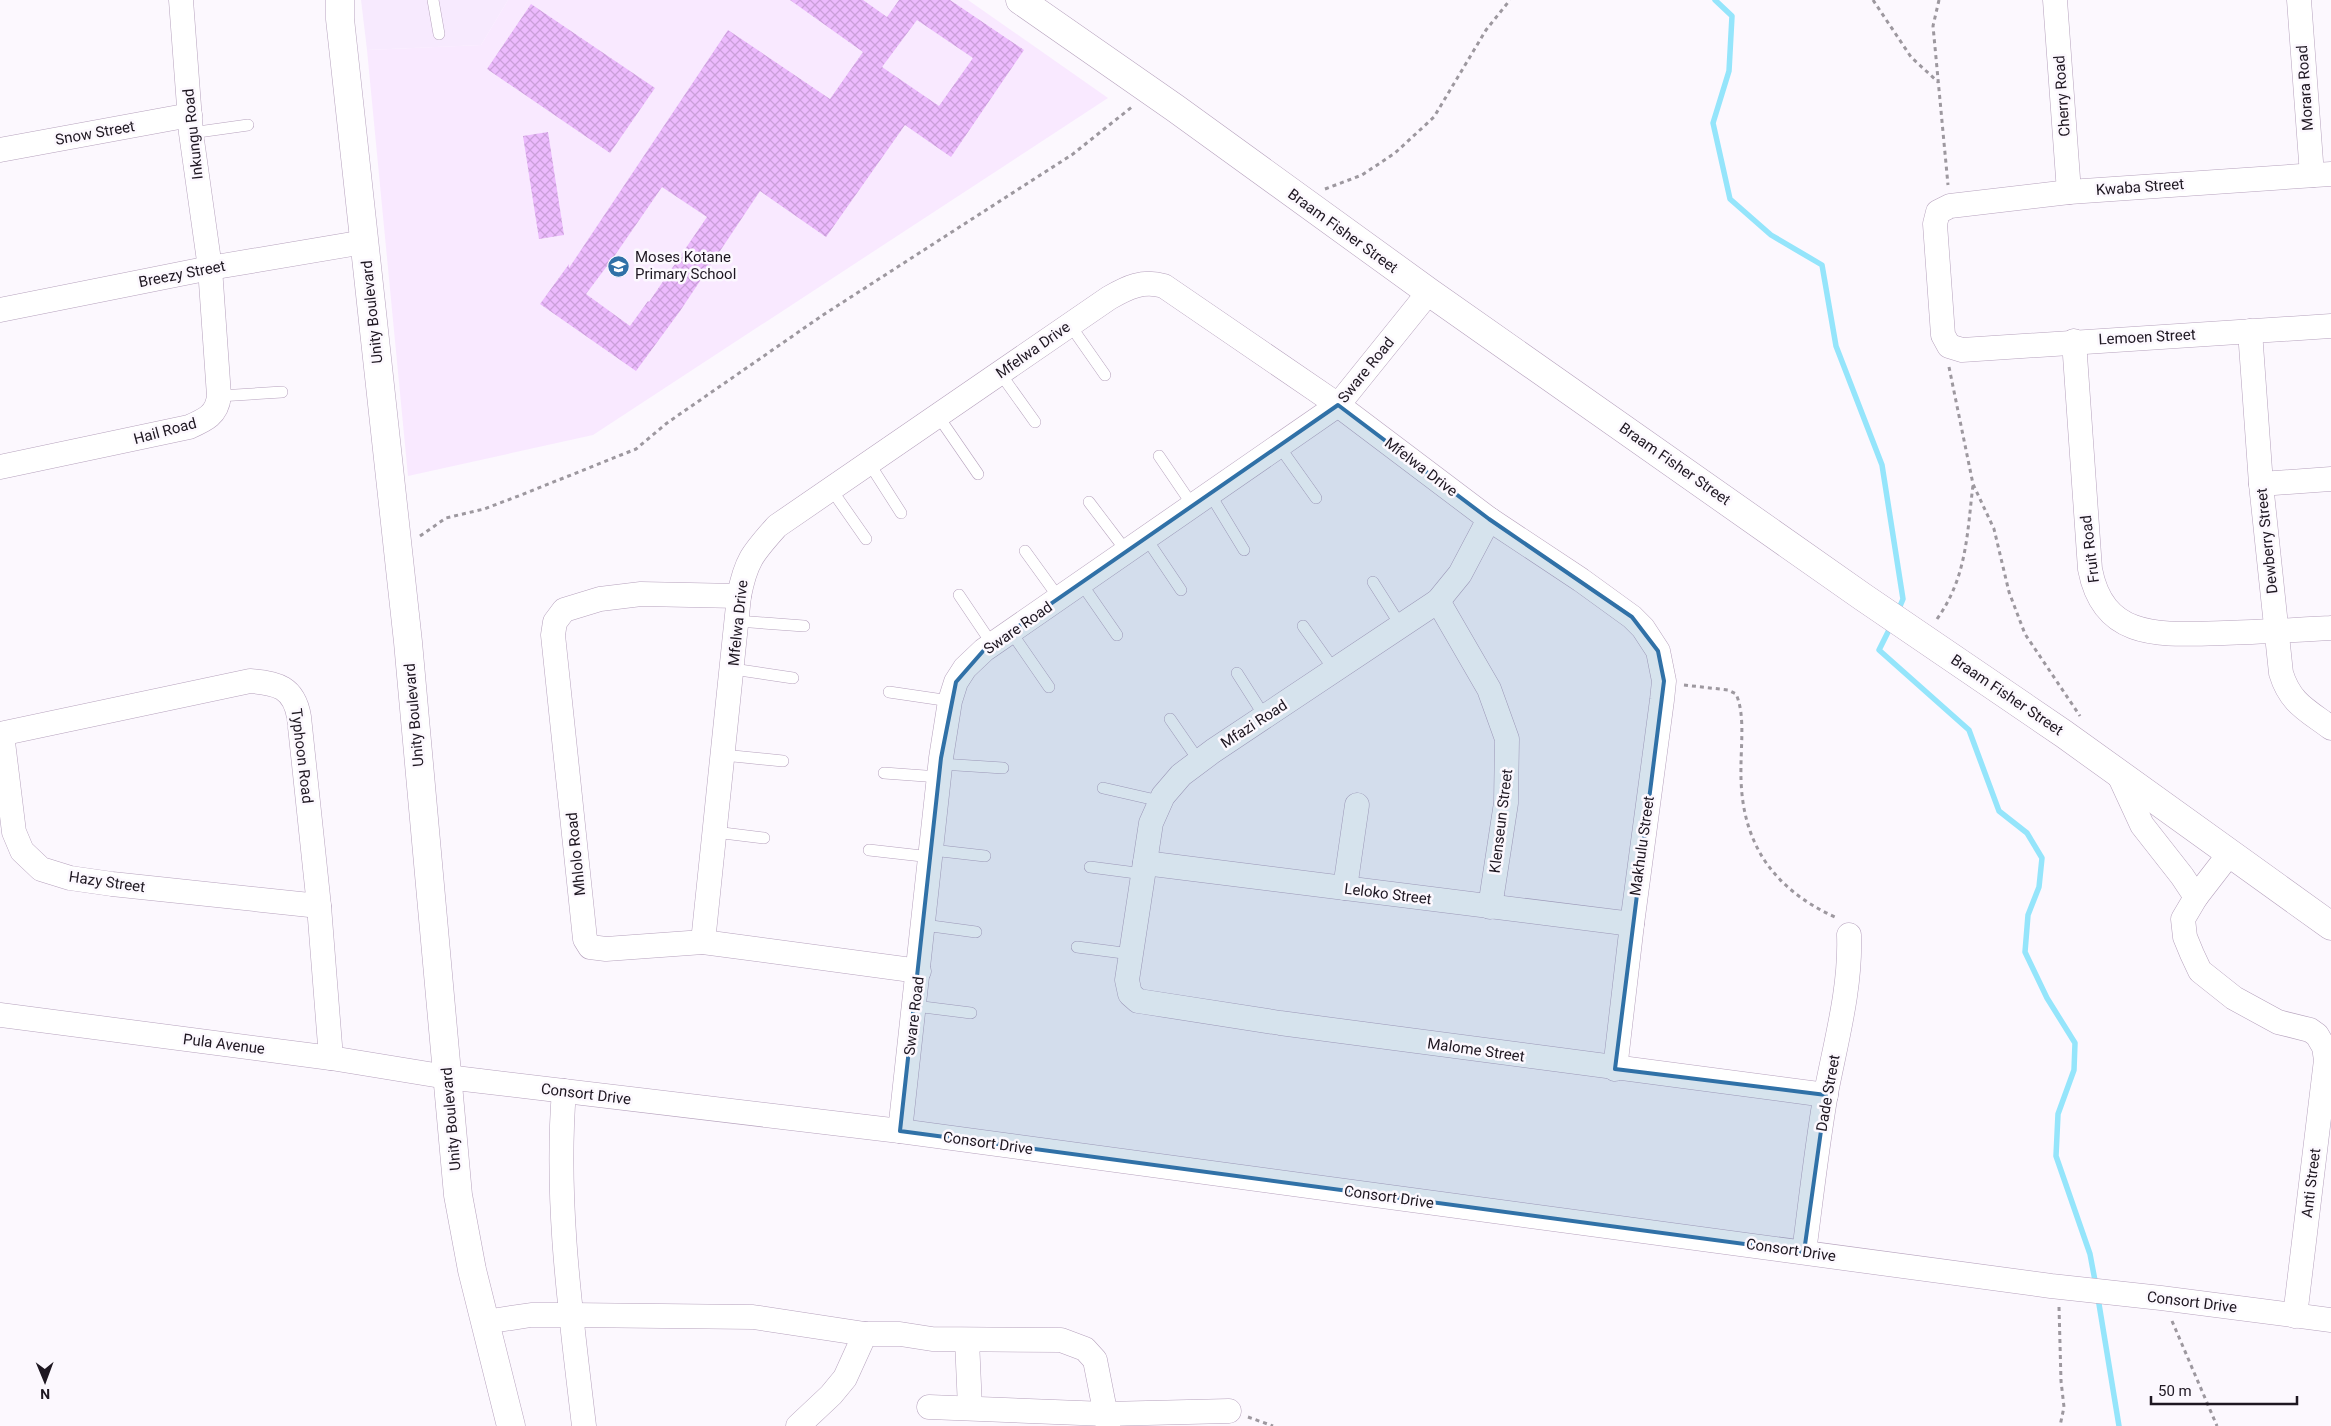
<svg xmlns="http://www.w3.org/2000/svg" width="2331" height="1426" viewBox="0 0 2331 1426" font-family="Roboto,sans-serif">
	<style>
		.commercial { fill: #f7eafe }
		.built { fill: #f9e9ff }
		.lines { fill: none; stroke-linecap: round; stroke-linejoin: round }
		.stream { stroke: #95e5fb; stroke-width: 5.5 }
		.building { fill: url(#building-cross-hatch); fill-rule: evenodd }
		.lane-casing { stroke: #b6a2bd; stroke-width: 12 }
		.street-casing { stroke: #b6a2bd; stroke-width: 25 }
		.secondary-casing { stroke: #b6a2bd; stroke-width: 29 }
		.path { stroke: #9d989f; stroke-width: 3; stroke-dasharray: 4 4; stroke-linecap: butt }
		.lane { stroke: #fff; stroke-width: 11 }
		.street { stroke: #fff; stroke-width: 24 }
		.secondary { stroke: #fff; stroke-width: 28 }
		.marked { fill: #3071a7; fill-opacity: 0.2; stroke: #3071a7; stroke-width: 4; stroke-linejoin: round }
		.labels { text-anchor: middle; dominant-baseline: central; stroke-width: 5; stroke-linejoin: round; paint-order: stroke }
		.street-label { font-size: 15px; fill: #1e1721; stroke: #fcf8fe }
		.poi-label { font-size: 15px; fill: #1e1721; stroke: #fcf8fe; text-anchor: start }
	</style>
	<defs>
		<pattern id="building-cross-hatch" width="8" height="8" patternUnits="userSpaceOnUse" patternTransform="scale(1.25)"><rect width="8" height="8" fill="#ecbafd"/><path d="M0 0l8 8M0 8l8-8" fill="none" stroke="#ca9fd9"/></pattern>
	</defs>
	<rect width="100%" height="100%" fill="#fcf8fe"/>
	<!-- commercial -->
	<path class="commercial" d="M361 0H508L481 45 367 50Z"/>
	<!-- built -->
	<path class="built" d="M508 0H968L1108 98 593 435 408 476 367 50 481 45Z"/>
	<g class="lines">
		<!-- stream -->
		<g class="stream">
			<path d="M1715 0 1732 16 1729 71 1713 123 1730 199 1771 235 1822 265 1836 346 1882 465 1903 599 1898 611"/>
			<path d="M1891 626 1879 650 1969 730 1999 811 2027 833 2042 858 2039 887 2028 915 2025 952 2047 998 2075 1043 2074 1070 2058 1114 2056 1156 2090 1254 2096 1286"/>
			<path d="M2098 1298 2119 1426"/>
		</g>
	</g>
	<!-- building -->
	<g class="building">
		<path d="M790 0H863L887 17 899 0H950L1024 50 951 157 905 125 826 237 760 191 680 311 636 371 540 304 569 264V268L728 30 830 99 863 52ZM917 20 973 58 939 106 882 67ZM662 187 707 217 649 302 648 301 630 326 586 294 613 258Z"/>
		<path d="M531 4 655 88 610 153 487 69Z"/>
		<path d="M548 132 564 235 539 239 523 136Z"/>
	</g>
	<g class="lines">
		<defs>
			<g id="lane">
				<path d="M433 0 439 34"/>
				<path d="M191 133 248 125"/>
				<path d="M1070 325 1105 375"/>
				<path d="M1000 373 1035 422"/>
				<path d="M219 396 282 392"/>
				<path d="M938 416 978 474"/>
				<path d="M1279 446 1316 498"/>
				<path d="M1159 456 1193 506"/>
				<path d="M869 463 901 513"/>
				<path d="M831 489 866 539"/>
				<path d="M1210 494 1244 550"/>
				<path d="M1089 502 1127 552"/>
				<path d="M1146 538 1181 590"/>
				<path d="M1025 551 1059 598"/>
				<path d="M1373 582 1401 626"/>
				<path d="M1081 583 1117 635"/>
				<path d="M959 595 992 644"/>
				<path d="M737 621 804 626"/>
				<path d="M1303 626 1335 671"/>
				<path d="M1011 632 1049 687"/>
				<path d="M733 669 793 678"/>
				<path d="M1237 673 1265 717"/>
				<path d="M889 692 950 701"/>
				<path d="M1170 719 1199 761"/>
				<path d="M723 755 783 761"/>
				<path d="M941 764 1003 768"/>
				<path d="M884 773 939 777"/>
				<path d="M1103 788 1160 801"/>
				<path d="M715 832 764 838"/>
				<path d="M869 850 931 857"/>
				<path d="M932 850 985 856"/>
				<path d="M1090 867 1144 874"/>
				<path d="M924 925 976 932"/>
				<path d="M1077 947 1131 954"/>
				<path d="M915 1006 971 1013"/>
			</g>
			<g id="street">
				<path d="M2055 0 2069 192"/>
				<path d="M2299 0 2312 175"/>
				<path d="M0 150 190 115"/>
				<path d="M2331 174 2069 192 1950 206 1938 212 1935 224 1943 335 1949 346 1962 350 2331 326"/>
				<path d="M0 310 210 268 364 242"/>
				<path d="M2250 331 2261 484 2281 673C2290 703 2307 710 2331 728"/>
				<path d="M2074 341 2090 569C2104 643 2165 634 2224 633 2260 632 2295 630 2331 628"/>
				<path d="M0 467 189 427C205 420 217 415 219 396L210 268 191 133 181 0"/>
				<path d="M2261 484 2331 479"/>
				<path d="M1489 519 1460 574 1438 601 1213 751 1181 775 1163 796 1151 823 1127 980 1130 994 1138 1001 1145 1002 1280 1023 1826 1095"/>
				<path d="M739 596 641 594 600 599 564 610 555 622 553 635 585 939 590 947 606 949 703 942 919 971"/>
				<path d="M1438 601 1489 689 1507 739 1506 803 1490 907"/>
				<path d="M0 734 250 681C277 683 294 687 299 717L319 906 331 1058"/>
				<path d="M2 734 14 832 22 851 41 869 70 878 112 884 319 906"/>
				<path d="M2118 773 2142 825 2182 876 2196 897"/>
				<path d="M2230 853 2196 897 2183 919 2185 937 2192 954 2200 971 2234 998 2278 1022 2310 1030 2317 1035 2324 1047 2326 1060 2295 1316"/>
				<path d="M1145 863 1632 924"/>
				<path d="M1345 888 1357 805"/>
				<path d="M703 942 739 596C746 560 753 553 777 526L1109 298C1128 287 1143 280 1164 286L1338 405 1489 519 1581 580 1632 617 1643 628 1658 651 1664 681 1662 700 1632 924 1615 1069"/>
				<path d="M0 1015 331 1058 447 1077 900 1131 2051 1286 2161 1298 2331 1320"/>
				<path d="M564 1091C555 1203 571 1315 584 1426"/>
				<path d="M900 1131 941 758 950 701 956 682 965 668 984 650 1338 405 1429 292"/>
				<path d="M1804 1252C1811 1199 1817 1145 1826 1093 1836 1041 1851 988 1849 935"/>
				<path d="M485 1322 531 1315H571L753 1317 865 1334H900L932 1339 1061 1340 1085 1349 1095 1360 1108 1426"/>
				<path d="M967 1340 970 1408"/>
				<path d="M929 1407 1106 1414 1229 1411"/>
				<path d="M798 1426 831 1395 845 1378 865 1334"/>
			</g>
			<g id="secondary">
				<path d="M340 0V19L408 642 458 1195 472 1270 511 1426"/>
				<path d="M1020 0 1175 108 1429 292 1863 597 2064 734 2331 926"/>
			</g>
		</defs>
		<!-- lane casing -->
		<use href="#lane" class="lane-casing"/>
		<!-- street casing -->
		<use href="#street" class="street-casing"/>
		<!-- secondary casing -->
		<use href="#secondary" class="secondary-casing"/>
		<!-- path -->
		<g class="path">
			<path d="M1873 0 1911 57 1938 82"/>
			<path d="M1939 0 1933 26 1948 185"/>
			<path d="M1325 189 1362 175 1395 153 1434 117 1486 30 1510 0"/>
			<path d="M1949 367 1973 484 1994 529 2009 592 2025 634 2080 716"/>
			<path d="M420 536 446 518 484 509 521 495 636 449 667 423 823 315 1073 154 1133 106"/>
			<path d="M1937 619C1967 577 1967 534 1973 485"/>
			<path d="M1684 685 1728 690 1736 694C1745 714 1741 744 1741 766 1739 839 1770 888 1837 918"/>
			<path d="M2059 1307 2061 1381 2064 1407 2060 1426"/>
			<path d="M2172 1321 2217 1426"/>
			<path d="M1248 1417 1273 1426"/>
		</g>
		<!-- lane -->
		<use href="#lane" class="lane"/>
		<!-- street -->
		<use href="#street" class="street"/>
		<!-- secondary -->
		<use href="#secondary" class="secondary"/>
	</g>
	<!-- marked area -->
	<path class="marked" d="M1338 405 1489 519 1632 617 1658 651 1664 681 1615 1069 1826 1095 1804 1252 900 1131 941 758 956 682 984 650Z"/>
	<!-- icons -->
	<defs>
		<symbol id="school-disc" viewBox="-11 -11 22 22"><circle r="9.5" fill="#3071a7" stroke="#fcf8fe"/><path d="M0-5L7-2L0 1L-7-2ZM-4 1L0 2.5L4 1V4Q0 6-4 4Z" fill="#fff"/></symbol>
	</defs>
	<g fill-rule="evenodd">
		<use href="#school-disc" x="606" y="254" width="25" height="25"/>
	</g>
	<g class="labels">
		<!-- street labels -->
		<g class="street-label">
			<text transform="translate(2305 88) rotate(-94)">Morara Road</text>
			<text transform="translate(2062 96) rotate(-94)">Cherry Road</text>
			<text transform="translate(95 133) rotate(-10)">Snow Street</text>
			<text transform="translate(193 134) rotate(-96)">Inkungu Road</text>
			<text transform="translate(2140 187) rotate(-4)">Kwaba Street</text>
			<text transform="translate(1343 231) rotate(36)">Braam Fisher Street</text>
			<text transform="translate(182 274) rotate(-11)">Breezy Street</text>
			<text transform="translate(372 312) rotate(-96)">Unity Boulevard</text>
			<text transform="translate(2147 337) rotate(-3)">Lemoen Street</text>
			<text transform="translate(1033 350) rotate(-35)">Mfelwa Drive</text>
			<text transform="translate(1366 370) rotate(-51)">Sware Road</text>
			<text transform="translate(165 431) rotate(-15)">Hail Road</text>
			<text transform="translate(1675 464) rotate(35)">Braam Fisher Street</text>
			<text transform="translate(1421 467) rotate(37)">Mfelwa Drive</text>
			<text transform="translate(2267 541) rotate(-96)">Dewberry Street</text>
			<text transform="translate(2090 549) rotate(-97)">Fruit Road</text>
			<text transform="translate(738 623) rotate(-84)">Mfelwa Drive</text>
			<text transform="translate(1018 628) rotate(-35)">Sware Road</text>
			<text transform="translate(2007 695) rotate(34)">Braam Fisher Street</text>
			<text transform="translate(414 715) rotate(-95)">Unity Boulevard</text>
			<text transform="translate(1254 724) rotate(-33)">Mfazi Road</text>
			<text transform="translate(302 756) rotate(83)">Typhoon Road</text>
			<text transform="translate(1501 821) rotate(-83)">Klenseun Street</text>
			<text transform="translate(1642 846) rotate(-82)">Makhulu Street</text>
			<text transform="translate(576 854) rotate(-96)">Mhlolo Road</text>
			<text transform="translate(107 882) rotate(8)">Hazy Street</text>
			<text transform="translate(1388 894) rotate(7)">Leloko Street</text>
			<text transform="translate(914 1016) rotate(-83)">Sware Road</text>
			<text transform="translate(224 1044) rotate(7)">Pula Avenue</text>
			<text transform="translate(1476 1050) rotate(8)">Malome Street</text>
			<text transform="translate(1828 1093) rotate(-80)">Dade Street</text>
			<text transform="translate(586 1094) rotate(7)">Consort Drive</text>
			<text transform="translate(451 1119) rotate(-95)">Unity Boulevard</text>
			<text transform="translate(988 1143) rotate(8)">Consort Drive</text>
			<text transform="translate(2311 1183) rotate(-83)">Anti Street</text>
			<text transform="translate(1389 1197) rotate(8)">Consort Drive</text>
			<text transform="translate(1791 1250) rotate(8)">Consort Drive</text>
			<text transform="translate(2192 1302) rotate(7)">Consort Drive</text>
		</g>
		<!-- poi labels -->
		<g class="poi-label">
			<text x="635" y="257">Moses Kotane<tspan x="635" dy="17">Primary School</tspan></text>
		</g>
	</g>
	<!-- north arrow -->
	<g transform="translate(45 1381) rotate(179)" stroke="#fcf8fe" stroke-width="4" paint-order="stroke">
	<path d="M0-4L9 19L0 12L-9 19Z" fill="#1e1721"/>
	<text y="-8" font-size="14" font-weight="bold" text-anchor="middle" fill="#1e1721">N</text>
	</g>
	<!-- scale -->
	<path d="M2151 1396v8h146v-8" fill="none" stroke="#1e1721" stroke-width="2.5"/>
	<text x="2158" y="1396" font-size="15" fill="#1e1721" stroke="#fcf8fe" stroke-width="4" paint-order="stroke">50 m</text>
</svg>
